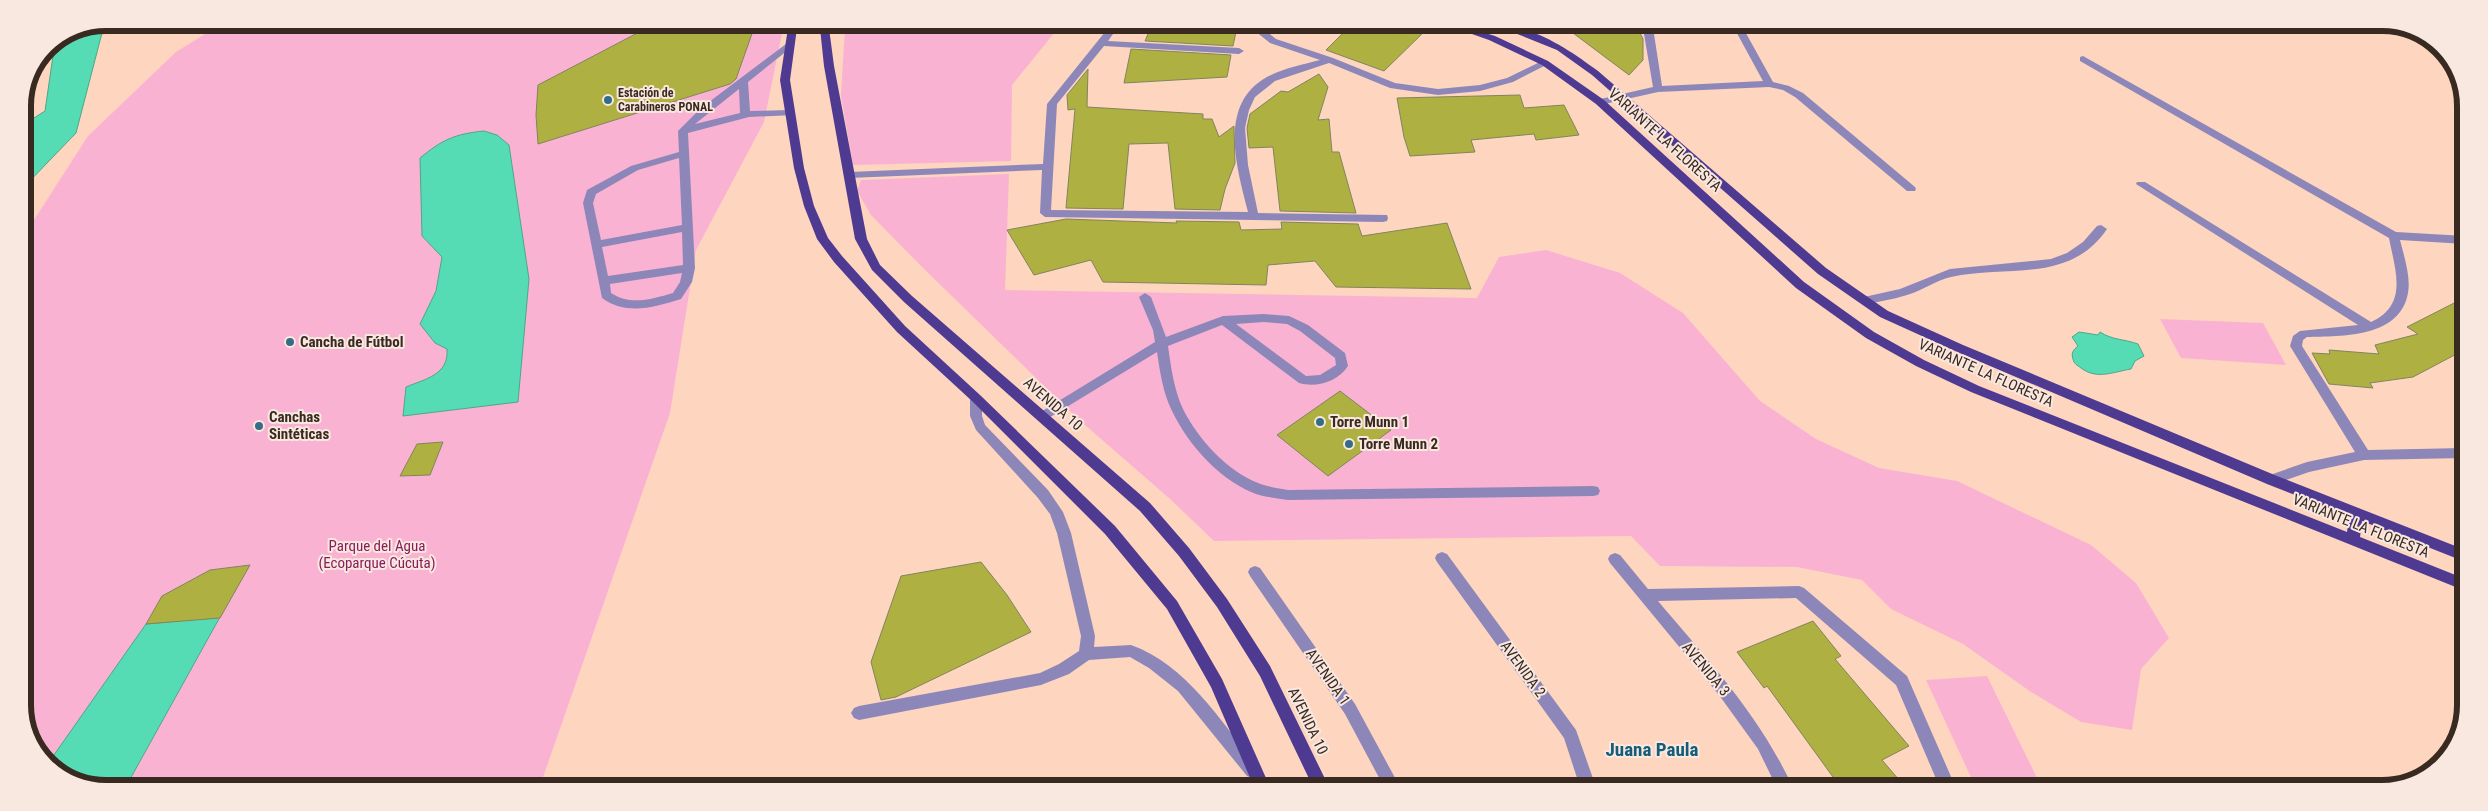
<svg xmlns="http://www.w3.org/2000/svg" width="2488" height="811" viewBox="0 0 2488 811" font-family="'Roboto Condensed',sans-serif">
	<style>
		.green { fill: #fab2d3 }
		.water { fill: #56dcb4; stroke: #4da788 }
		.building { fill: #aeb042; stroke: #82845d }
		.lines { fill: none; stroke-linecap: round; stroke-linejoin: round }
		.minor { fill: #8d87b9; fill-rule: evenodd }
		.major { fill: #4f3a92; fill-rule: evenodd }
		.poi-dot { fill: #346d87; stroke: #f9e8df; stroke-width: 2 }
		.labels { text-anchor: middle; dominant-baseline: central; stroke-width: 4; stroke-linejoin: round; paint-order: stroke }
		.far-poi-label { font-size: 12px; font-weight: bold; fill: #392a21; stroke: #f9e8df; text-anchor: start }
		.street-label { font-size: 15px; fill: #392a21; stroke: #f9e8df }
		.poi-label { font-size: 15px; font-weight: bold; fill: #392a21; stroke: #f9e8df; text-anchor: start }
		.park-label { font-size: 15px; fill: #891c5c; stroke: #f9e8df }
		.near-neighbourhood-label { font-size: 19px; font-weight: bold; fill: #155c78; stroke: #f9e8df }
		.rim { fill: none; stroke: #392a21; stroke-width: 6 }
	</style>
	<rect width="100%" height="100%" fill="#fed5bf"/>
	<!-- green -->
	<g class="green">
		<path d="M1059 27 1012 85 1011 161 853 165 841 96 845 28Z"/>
		<path d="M783 28 764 122 696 250 670 413 540 786H84L40 756 23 711V237L88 136 176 52 213 29Z"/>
		<path d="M1009 174 1005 290 1477 298 1499 257 1546 250 1620 273 1683 313 1760 401 1816 439 1879 468 1957 481 2091 545 2136 583 2169 638 2141 669 2132 730 2081 722 2031 692 1963 644 1891 609 1862 580 1797 567 1660 566 1631 536 1214 541 1170 499 1077 418 921 266 871 215 857 191 861 180Z"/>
		<path d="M2160 319 2263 323 2286 365 2181 358Z"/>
		<path d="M1987 676 2039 782 1975 786 1926 680Z"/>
	</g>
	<!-- water -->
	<g class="water">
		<path d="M74 29H103L76 133 23 188V125L45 111 55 42Z"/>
		<path d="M484 131 497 135 509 145 529 279 518 402 403 416 406 387C425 379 449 375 447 349L435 343 420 324 436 291 442 257 422 236 420 158C442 140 454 134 484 131Z"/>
		<path d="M2079 332 2098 335 2100 332C2112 340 2124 339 2138 344L2144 356 2135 361 2131 369C2113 372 2097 380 2081 368 2077 365 2074 364 2073 359 2071 353 2073 350 2078 346L2072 337Z"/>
		<path d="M220 617 129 781 72 778 49 762 146 624Z"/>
	</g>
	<!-- building -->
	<g class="building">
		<path d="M1151 27H1237L1233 46 1145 41Z"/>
		<path d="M1349 27H1429L1384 71 1326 50Z"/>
		<path d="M1565 27H1637L1643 39V60L1629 75Z"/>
		<path d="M647 28H754L736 79 730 84 538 144 536 115 538 85Z"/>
		<path d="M1131 49 1231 55 1227 77 1124 83Z"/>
		<path d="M1088 69 1087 107 1203 114V119H1212L1219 137 1234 126 1235 163 1225 189 1220 210 1175 209 1168 143 1129 144 1123 209 1066 208 1075 109 1068 110 1067 95Z"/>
		<path d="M1319 74 1328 87 1318 120 1329 119 1332 152H1339L1356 213 1280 211 1273 147 1249 148 1247 128 1250 114 1281 91 1288 92Z"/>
		<path d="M1520 95 1524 108 1564 105 1579 135 1536 140 1534 134 1471 140 1475 152 1410 156 1404 137 1397 98Z"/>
		<path d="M1066 219 1177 223 1176 221 1239 222 1241 230 1282 229 1281 222 1358 224 1362 236 1447 223 1471 289 1336 287 1315 261 1268 265 1266 285 1103 282 1091 260 1034 275 1007 230Z"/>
		<path d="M2464 298V350L2413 377 2370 383 2373 388 2329 384 2312 353 2330 354 2329 350 2379 354 2375 345 2418 334 2407 327Z"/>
		<path d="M1340 391 1391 430 1328 476 1277 435Z"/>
		<path d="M443 442 430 475 400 476 417 444Z"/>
		<path d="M981 562 1007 595 1031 632 896 697 881 700 871 662 901 576Z"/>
		<path d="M250 565 220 618 146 624 162 596 210 570Z"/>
		<path d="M1813 621 1841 656 1835 659 1909 746 1882 760 1906 788H1841L1767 686 1764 688 1737 652Z"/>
	</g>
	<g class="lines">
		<!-- minor -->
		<g class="minor">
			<path d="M1733 26H1742L1773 82 1789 86 1803 93 1915 187 1916 189 1915 191H1907L1795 97 1783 90 1769 87 1658 92 1600 105 1595 102 1596 100 1653 87 1644 34 1641 27H1649L1654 34 1662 86 1763 81Z"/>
			<path d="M1109 27H1118L1108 41 1239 48 1244 51 1239 54 1104 46 1057 104 1051 210 1248 212C1238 172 1218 109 1262 80 1279 69 1301 65 1320 60L1270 43 1250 27H1261L1276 39 1333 58 1395 83 1438 89 1480 85 1507 78 1542 61 1545 60 1550 63 1513 82 1480 91 1438 95 1390 88 1329 63 1275 81 1255 97 1249 110 1245 128 1248 165 1258 213 1387 215 1388 218 1387 221 1383 222 1045 217 1040 213 1042 170 849 178 844 175 849 172 1043 164 1047 104Z"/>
			<path d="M790 41 795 44 793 46 748 82 750 111 790 110 795 113 794 115 749 117 688 133 695 268 692 282 681 299C654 307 627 316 602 298L583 203 587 190 631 166 679 152 678 131 701 108ZM739 89 740 113 695 124ZM679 158 682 225 601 240 593 203 596 194 638 170ZM682 232 683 265 608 276 602 247ZM682 273 680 282 673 293C652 299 631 306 611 293L610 284Z"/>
			<path d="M2083 56 2396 232 2465 236V244L2400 240C2404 256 2411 277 2408 293 2400 338 2342 336 2307 337L2303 340 2302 346 2368 450 2464 448V458L2364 460 2309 472 2272 485 2267 484 2265 480 2267 476 2307 462 2355 452 2290 346 2293 336 2300 331 2358 325 2136 184 2137 182H2145L2371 322C2409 305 2395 270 2389 238L2080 61V57Z"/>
			<path d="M2101 225 2107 229C2070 284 2006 265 1951 277 1938 280 1926 288 1913 293 1897 299 1880 301 1864 305L1858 301 1864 297 1900 289 1950 269 2051 259 2067 253 2083 242 2097 226Z"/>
			<path d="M1145 293 1151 297 1166 337 1223 316 1264 314 1289 316 1308 325 1345 353 1348 366C1338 382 1316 388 1299 383L1222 325 1168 346C1171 367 1174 390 1183 409 1198 439 1227 471 1258 483 1267 487 1279 488 1288 490L1593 486 1598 487 1600 491 1598 495 1593 496 1288 500C1276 498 1262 497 1251 492 1217 477 1188 444 1172 411 1163 393 1160 372 1157 352L1047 419H1039L1037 416 1039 413 1155 342 1153 330 1139 297ZM1264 322 1287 324 1300 331 1335 358 1336 365 1320 375 1306 376 1236 324Z"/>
			<path d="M976 393 982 398V416L985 425 1048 490 1063 512 1071 533 1095 636 1094 647 1131 645C1187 665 1221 722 1257 766L1260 771 1257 776 1252 778 1247 776 1178 691 1149 668 1130 657 1089 660 1069 674 1041 685 859 720 854 718 851 713 854 708 859 706 1040 673 1059 664 1079 651 1081 636 1057 533 1050 514 1038 498 976 430 970 416V398Z"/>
			<path d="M1442 552 1447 554 1576 730 1596 787H1580L1564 738 1437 562 1435 558 1437 554Z"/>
			<path d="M1615 553 1620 555 1648 589 1799 586 1804 588 1907 676 1956 788H1940L1896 685 1796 598 1658 601C1708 660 1761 717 1793 788H1777L1758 749 1719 695 1610 563 1608 559 1610 555Z"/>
			<path d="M1255 566 1260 568 1355 704 1400 787H1384L1345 714 1250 576 1248 572 1250 568Z"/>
		</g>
		<!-- major -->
		<g class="major">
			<path d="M1452 27H1466L1495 36 1548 61 1604 100 1804 282 1874 332 1924 360 1979 386 2347 532 2349 516 2267 484 1955 351 1880 317 1818 274 1592 75 1557 50 1505 29 1504 27C1537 27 1572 52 1598 71L1826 268 1888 311 1963 345 2277 476 2463 549V561L2362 521 2360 537 2463 578V590L1971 392 1916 366 1866 338 1796 288 1596 104 1542 65 1489 40Z"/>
			<path d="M788 28H797L790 80 804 168 814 206 828 238 842 256 905 326 980 395 1115 526 1177 601 1222 679 1270 787H1254L1211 687 1167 609 1105 534 972 401 897 332 834 262 817 239 804 206 794 168 780 80Z"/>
			<path d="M820 28H829L834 66 867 239 880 265 912 296 1150 503 1189 548 1227 599 1270 666 1329 787H1313L1260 676 1217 607 1179 556 1140 511 904 302 872 270 855 239 824 66Z"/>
		</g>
	</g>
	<!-- markers -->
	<g class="poi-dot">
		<circle cx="608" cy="100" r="5"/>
		<circle cx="290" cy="342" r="5"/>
		<circle cx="1320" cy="422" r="5"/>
		<circle cx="259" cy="426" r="5"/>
		<circle cx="1349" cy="444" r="5"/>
	</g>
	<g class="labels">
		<!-- far-poi labels -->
		<g class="far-poi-label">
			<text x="618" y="93">Estación de<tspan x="618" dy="14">Carabineros PONAL</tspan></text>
		</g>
		<!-- street labels -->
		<g class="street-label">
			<text transform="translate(1665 140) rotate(42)">VARIANTE LA FLORESTA</text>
			<text transform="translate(1986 373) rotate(24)">VARIANTE LA FLORESTA</text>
			<text transform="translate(1053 404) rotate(41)">AVENIDA 10</text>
			<text transform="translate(2361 526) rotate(22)">VARIANTE LA FLORESTA</text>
			<text transform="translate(1523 669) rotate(54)">AVENIDA 2</text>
			<text transform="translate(1706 669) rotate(50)">AVENIDA 3</text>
			<text transform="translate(1328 677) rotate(55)">AVENIDA 1</text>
			<text transform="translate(1308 721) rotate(64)">AVENIDA 10</text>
		</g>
		<!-- poi labels -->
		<g class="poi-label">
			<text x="300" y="342">Cancha de Fútbol</text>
			<text x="269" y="417">Canchas<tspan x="269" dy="17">Sintéticas</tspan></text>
			<text x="1330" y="422">Torre Munn 1</text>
			<text x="1359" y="444">Torre Munn 2</text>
		</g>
		<!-- park labels -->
		<g class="park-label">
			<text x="377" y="546">Parque del Agua<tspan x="377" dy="17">(Ecoparque Cúcuta)</tspan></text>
		</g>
		<!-- near-neighbourhood labels -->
		<g class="near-neighbourhood-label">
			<text x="1652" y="749">Juana Paula</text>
		</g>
	</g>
	<!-- crop -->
	<path d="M0 0H2488V811H0ZM106 31H2382A75 75 0 0 1 2457 106V705A75 75 0 0 1 2382 780H106A75 75 0 0 1 31 705V106A75 75 0 0 1 106 31Z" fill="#f9e8df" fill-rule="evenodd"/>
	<path class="rim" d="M106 31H2382A75 75 0 0 1 2457 106V705A75 75 0 0 1 2382 780H106A75 75 0 0 1 31 705V106A75 75 0 0 1 106 31Z"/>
</svg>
